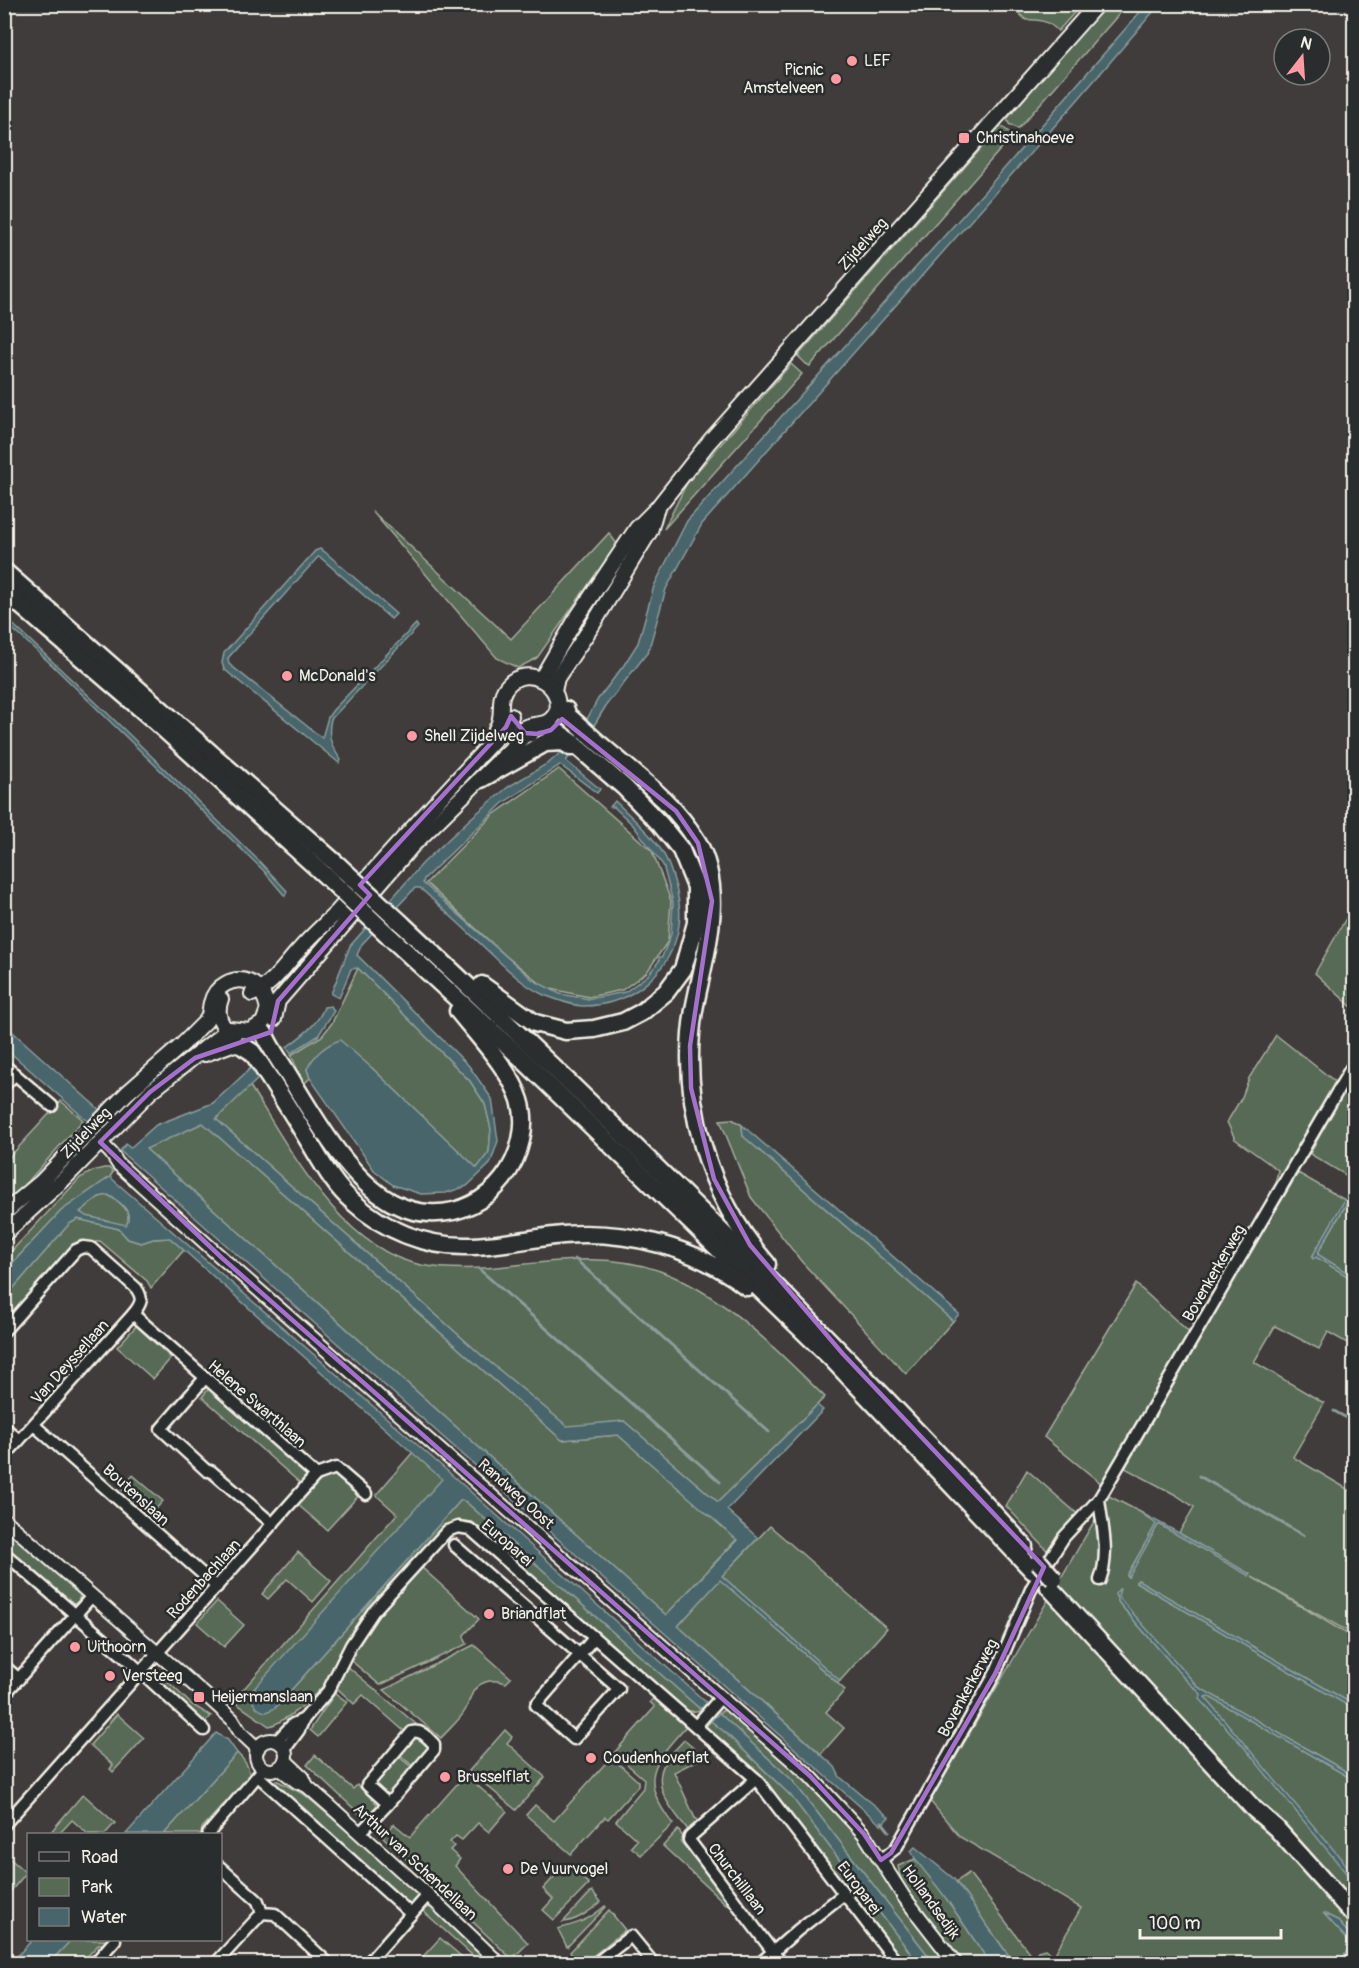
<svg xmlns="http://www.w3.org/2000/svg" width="1359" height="1968" viewBox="0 0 1359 1968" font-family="Pangolin,sans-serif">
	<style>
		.green { fill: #576a54; stroke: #a6ae9e; stroke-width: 1.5 }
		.water { fill: #47656a; stroke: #8c9d9c; stroke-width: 1.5; fill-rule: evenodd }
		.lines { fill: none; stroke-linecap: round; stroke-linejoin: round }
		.stream { stroke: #8c9d9c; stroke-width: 3 }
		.minor-casing { stroke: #f4f1e8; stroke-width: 15 }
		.tertiary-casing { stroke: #f4f1e8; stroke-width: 16 }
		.secondary-casing { stroke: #f4f1e8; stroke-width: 18 }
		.trunk-casing { stroke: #f4f1e8; stroke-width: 21 }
		.minor { stroke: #2a2d2e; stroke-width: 10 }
		.tertiary { stroke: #2a2d2e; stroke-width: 12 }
		.secondary { stroke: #2a2d2e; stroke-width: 14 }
		.trunk { stroke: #2a2d2e; stroke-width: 16 }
		.trunk-bridge-casing { stroke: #f4f1e8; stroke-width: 21; stroke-linecap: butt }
		.trunk-bridge { stroke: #2a2d2e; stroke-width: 16 }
		.marked { fill: none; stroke: #a571cd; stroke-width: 4.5; stroke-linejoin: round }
		.poi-dot { fill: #ff9aa2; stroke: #2a2d2e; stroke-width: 2 }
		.labels { text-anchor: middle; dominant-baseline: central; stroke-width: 5; stroke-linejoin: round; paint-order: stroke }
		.poi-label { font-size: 16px; fill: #f4f1e8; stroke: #2a2d2e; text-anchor: start }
		.street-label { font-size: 16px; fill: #f4f1e8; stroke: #2a2d2e }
	</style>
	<rect width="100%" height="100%" fill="#403c3c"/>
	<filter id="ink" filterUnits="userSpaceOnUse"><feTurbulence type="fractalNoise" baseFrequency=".0167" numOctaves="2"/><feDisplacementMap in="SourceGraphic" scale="12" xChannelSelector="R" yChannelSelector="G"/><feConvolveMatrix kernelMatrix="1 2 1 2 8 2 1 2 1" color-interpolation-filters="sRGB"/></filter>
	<g filter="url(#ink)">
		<!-- green -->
		<g class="green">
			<path d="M1010 5H1081L1058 31C1048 21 1040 19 1026 20Z"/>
			<path d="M1104 5H1127L1018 129 1009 124 1007 119Z"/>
			<path d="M1001 126 1013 135 810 366 806 364 798 356Z"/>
			<path d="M791 364 802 374 664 529 687 483Z"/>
			<path d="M372 511 511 639 609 533 617 544 537 658 518 668 497 658Z"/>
			<path d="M559 769 652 851 671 901 668 941 647 972 622 990 589 997 546 988 506 956 426 883 493 815Z"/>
			<path d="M1354 904V1009L1315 973Z"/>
			<path d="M358 968 470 1081 485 1104 491 1129 489 1152 477 1169 372 1068 307 1069 310 1078 304 1084 291 1055 322 1036 332 1023Z"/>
			<path d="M1276 1035 1338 1084 1280 1183 1276 1180 1278 1170 1235 1139 1227 1122 1242 1097 1249 1078Z"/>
			<path d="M1354 1071V1180L1310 1154Z"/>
			<path d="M250 1086C290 1149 341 1249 421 1265 453 1271 484 1269 516 1265 564 1260 614 1254 660 1271 727 1296 775 1349 825 1397L718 1502 624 1421 568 1427 480 1354 216 1119Z"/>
			<path d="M61 1101 83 1120 22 1188 5 1203 4 1163Z"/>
			<path d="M732 1119 742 1125 743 1136 953 1321 906 1374 801 1261 751 1197 720 1120Z"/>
			<path d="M203 1123 562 1440 618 1435 737 1539 666 1615 145 1148Z"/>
			<path d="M104 1168H109L113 1172 110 1177 61 1211 5 1271 4 1259 80 1178 93 1171Z"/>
			<path d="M1298 1173 1345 1200 1312 1257H1316L1354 1280V1347L1328 1332 1319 1349 1275 1326 1254 1362 1324 1403 1293 1457 1354 1493V1565L1346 1561 1354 1566V1635L1252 1577 1354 1638V1705L1138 1580 1136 1582 1354 1709V1776L1198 1687 1115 1594 1119 1603 1184 1678 1205 1697 1208 1696 1354 1780V1940L1337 1920 1325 1914 1347 1939 1350 1946 1340 1963H1040L1035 1956 1038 1951 1045 1949 1054 1955 1081 1908 960 1837 930 1801 1109 1496 1142 1513 1157 1523 1127 1575 1128 1577 1158 1525H1160L1249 1575 1179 1533 1194 1507 1176 1495 1125 1468 1260 1236Z"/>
			<path d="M108 1195C120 1202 134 1211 126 1226L86 1216 80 1212 99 1197Z"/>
			<path d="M1347 1203 1354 1208V1277L1317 1254Z"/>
			<path d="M78 1219 119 1229 128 1239 141 1243 153 1239 170 1238 184 1250 151 1288 147 1281 100 1241 75 1247 65 1254 5 1320V1298L69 1224Z"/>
			<path d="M1136 1284 1191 1334 1102 1484 1044 1437Z"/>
			<path d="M138 1324 143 1328 142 1331 171 1358 153 1379 117 1347Z"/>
			<path d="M209 1388 307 1475 300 1483 202 1397Z"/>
			<path d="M413 1452 443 1479 250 1695 275 1708 461 1500 466 1502 699 1708H704C696 1713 690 1712 682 1709L472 1522C448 1518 435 1536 420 1553 410 1564 399 1575 390 1587 359 1631 335 1686 289 1716 282 1720 277 1725 269 1726L233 1701 397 1514 376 1495Z"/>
			<path d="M1027 1470 1082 1518 1056 1560 1006 1506Z"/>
			<path d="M336 1473 360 1494 327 1530 297 1504C309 1491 319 1478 336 1473Z"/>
			<path d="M133 1475 163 1501 150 1515 121 1489Z"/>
			<path d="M770 1526 887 1628 840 1681 722 1576Z"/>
			<path d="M5 1528 81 1594 78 1601 73 1605H67L5 1549Z"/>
			<path d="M298 1552 331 1581 313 1602 287 1579 268 1599 262 1594Z"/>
			<path d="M420 1566 479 1619 464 1635V1637L467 1644 380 1685 348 1658 354 1645Z"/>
			<path d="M720 1579 845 1690 826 1712 844 1728 821 1754 678 1626Z"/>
			<path d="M217 1601 244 1625 224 1647 197 1623Z"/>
			<path d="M474 1645 511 1678 506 1683C492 1678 477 1681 471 1696 469 1700 468 1705 466 1709 461 1719 449 1729 441 1738L384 1690Z"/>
			<path d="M347 1666 416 1724 415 1729 405 1732 363 1695 354 1704 337 1688Z"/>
			<path d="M156 1670 191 1704 211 1716 203 1725 149 1676Z"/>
			<path d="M335 1693 347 1702 318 1737 310 1730Z"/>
			<path d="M655 1696 687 1725C654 1762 637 1778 673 1824L641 1855 631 1847 637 1840 616 1821 643 1788 644 1779 614 1753 655 1707 650 1702Z"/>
			<path d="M726 1709 823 1794 865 1841 952 1963H934L792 1780 719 1713Z"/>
			<path d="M117 1714 144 1738 113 1772 110 1769 113 1765 90 1745Z"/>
			<path d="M711 1721 726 1733 791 1796 918 1963H903L771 1790 706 1730 707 1725Z"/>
			<path d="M505 1730 512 1737 507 1743 545 1777 516 1810 469 1771Z"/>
			<path d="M413 1733 433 1745 416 1769 399 1754Z"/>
			<path d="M684 1740 704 1757 674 1772 695 1818 699 1823 689 1831C674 1812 649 1787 666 1761 671 1753 678 1747 684 1740Z"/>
			<path d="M237 1753C261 1775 245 1786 228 1805H223L202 1828 201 1834H164Z"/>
			<path d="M315 1755 353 1789 357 1785 378 1804 365 1819 307 1765Z"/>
			<path d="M398 1756 415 1770 388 1802 369 1785Z"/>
			<path d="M611 1757 638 1781V1786L608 1819 605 1817 571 1854 526 1815 535 1805 554 1821Z"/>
			<path d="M465 1775 507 1811 489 1832 478 1823 462 1840 456 1836 450 1842 454 1846 450 1850 460 1859 455 1866 528 1943 512 1959 383 1837 394 1824 410 1837Z"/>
			<path d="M276 1780 305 1795 413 1888 419 1894 418 1899 410 1906 405 1904 272 1786Z"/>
			<path d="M83 1794 115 1823 105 1834H88L72 1820 59 1834H49Z"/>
			<path d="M678 1830 684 1838 681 1842 729 1902 726 1904 663 1846Z"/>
			<path d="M5 1854 26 1873 5 1898Z"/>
			<path d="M915 1859 942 1892 990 1963H965L905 1887 900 1876 898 1866Z"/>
			<path d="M566 1864 589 1884 554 1920 543 1910 553 1899 543 1889Z"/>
			<path d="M969 1873 1037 1963H1014L956 1882Z"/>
			<path d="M592 1891 601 1902C590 1911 577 1921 563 1922Z"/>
			<path d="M605 1906 606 1907 567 1947 558 1929C579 1923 587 1921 605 1906Z"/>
			<path d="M433 1907 492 1963H481L423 1911 426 1908Z"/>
			<path d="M609 1910 625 1930 584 1963H577L570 1952Z"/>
			<path d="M440 1938 469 1963H417Z"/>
			<path d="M71 1940H108L104 1944H99L81 1963H49Z"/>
		</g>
		<!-- water -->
		<g class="water">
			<path d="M1146 5H1159L1075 103 702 524 666 589 648 652 607 704 593 727 586 721 598 699 624 665 638 643 654 586 687 521 983 193Z"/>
			<path d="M320 549 325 552 396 614 391 619 321 558 318 557 228 658 229 664 322 738 328 717 333 710 416 624 418 627 331 719C327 736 331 746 341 760L339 763 224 669 222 663 224 653 315 551Z"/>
			<path d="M5 617 104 710 256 858 287 891 285 896 263 870 52 665 5 622Z"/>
			<path d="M562 751 569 757 566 761 600 789 597 793 560 765 503 803 424 879 423 883 533 980 560 994 589 999 625 992 648 975 659 961V957H662L671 934 673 902 663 865 633 825 614 807H610L615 801C632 818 659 840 668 863 675 881 682 906 679 925 672 972 631 1006 583 1006 572 1006 555 999 544 995 522 985 504 966 487 950 465 929 442 908 420 888H415L362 944 357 955 469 1066 492 1099 498 1141 490 1164 467 1186 446 1193 421 1194 393 1185 374 1170 310 1078 307 1069C314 1055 325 1045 340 1040L372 1068 477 1168 489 1152 491 1129 485 1104 470 1081 358 968 351 969 339 998 331 994 350 946 423 863 471 818 508 787 550 762Z"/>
			<path d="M331 1006 334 1011 318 1036 291 1053 287 1047C301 1036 318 1025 324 1007Z"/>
			<path d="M5 1025 102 1112 91 1124 5 1048Z"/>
			<path d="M253 1066 260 1077 216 1119 480 1354 567 1426 624 1421 718 1502 817 1405 823 1410 727 1510 758 1538 722 1576 840 1681 838 1683 720 1580 678 1626 835 1767 840 1777 889 1817 881 1825 120 1151 126 1144 130 1148 156 1125 213 1103ZM203 1123 562 1440 618 1435 737 1540 666 1615 146 1149Z"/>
			<path d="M742 1125 959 1314 953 1321 743 1136Z"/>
			<path d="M110 1177 444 1468 708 1704 704 1708H699L466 1502 461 1500 275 1708 267 1712C257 1711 250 1702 251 1692L442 1479 170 1238 153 1239 141 1243 128 1239 119 1229 78 1219 69 1224 5 1298V1271L61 1211ZM108 1195C120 1202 134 1211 126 1225L86 1216 80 1212 99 1197Z"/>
			<path d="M1354 1184V1192L1349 1201 1354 1204V1208L1346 1204 1317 1254 1354 1277V1280L1316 1257 1313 1259 1312 1257Z"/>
			<path d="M1141 1513 1179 1533 1250 1574 1249 1576 1160 1525H1158L1129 1577 1127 1576 1156 1524Z"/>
			<path d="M1138 1580 1354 1705V1709L1136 1582Z"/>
			<path d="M1119 1589H1120L1118 1596 1122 1601 1198 1687 1354 1776V1780L1208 1696 1205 1697 1354 1874V1883L1243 1746 1200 1699 1201 1694 1184 1678 1119 1603 1115 1594Z"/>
			<path d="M719 1713 792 1780 934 1963H918L791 1796 726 1733 711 1721Z"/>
			<path d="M216 1733 228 1740 237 1753 164 1834H126Z"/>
			<path d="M915 1847 954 1879 1014 1963H990C974 1940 959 1916 942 1893 932 1879 918 1866 911 1851Z"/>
			<path d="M1323 1913 1337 1920 1354 1940V1963H1340L1350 1946 1347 1939Z"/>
			<path d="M32 1940H71L49 1963H11Z"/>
		</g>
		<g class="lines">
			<!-- stream -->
			<g class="stream">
				<path d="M575 1259 769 1432"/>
				<path d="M479 1269 720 1482"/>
				<path d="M1334 1411 1354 1422"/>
				<path d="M1199 1476 1303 1535"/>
				<path d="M882 1822 889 1831"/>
			</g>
			<defs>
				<g id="minor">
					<path d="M4 1065 52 1106"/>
					<path d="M4 1086 15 1074"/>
					<path d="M133 1314 316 1475"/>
					<path d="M4 1331 76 1250 83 1247 91 1248 136 1288C144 1299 141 1304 133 1314L4 1457"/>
					<path d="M205 1378 161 1429 207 1471"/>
					<path d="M34 1425 217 1587"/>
					<path d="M4 1427 19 1440"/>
					<path d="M211 1471 273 1524"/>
					<path d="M1099 1499C1102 1527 1110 1552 1100 1580"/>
					<path d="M454 1545 619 1689 574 1739 536 1705 594 1638"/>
					<path d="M4 1553 129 1661 204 1730"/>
					<path d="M4 1666 19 1679"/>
					<path d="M4 1695 92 1596"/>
					<path d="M696 1726 721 1697"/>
					<path d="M277 1741 293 1724 304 1719"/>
					<path d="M285 1749 299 1730 304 1719 328 1691 351 1645 373 1612 447 1531 458 1527 470 1529 756 1779 898 1964"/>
					<path d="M258 1776 411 1914"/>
					<path d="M756 1779 690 1837 689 1840 782 1964"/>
					<path d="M4 1825 316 1475 336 1468 366 1494"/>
					<path d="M360 1833 388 1804 434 1750V1744C428 1738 421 1729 412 1732L367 1785 388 1804"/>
					<path d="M208 1834 264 1768"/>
					<path d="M881 1860 896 1848 995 1674 1032 1587 1064 1537 1099 1499 1354 1063"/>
					<path d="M220 1867 258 1901 262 1913 275 1914 329 1964"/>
					<path d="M94 1964 115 1940"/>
					<path d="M215 1964 262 1913"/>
					<path d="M367 1964 428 1895"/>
					<path d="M595 1964 631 1936 654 1964"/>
					<path d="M759 1964 798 1930 844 1894"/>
				</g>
				<g id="tertiary">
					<path d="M100 1142 111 1153 118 1164 222 1258 810 1776 864 1834 904 1897 956 1964"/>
					<path d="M4 1519 210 1699 232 1719 240 1732 258 1749"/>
					<circle cx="271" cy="1755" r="15"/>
					<path d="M285 1760 303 1777 307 1786"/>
					<path d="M279 1768 297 1782 307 1786 331 1807 428 1895 500 1964"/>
				</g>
				<g id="secondary">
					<path d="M541 679 576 619 637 528 657 508 709 442 1097 4"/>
					<path d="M554 691 557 678 592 626 650 531 656 510"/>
					<path d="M496 729C506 715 495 699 508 685 527 664 563 684 557 711 547 731 534 720 520 730"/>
					<path d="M252 994C272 986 285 965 299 950 311 936 325 924 338 911 393 849 449 788 506 727L511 716"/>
					<path d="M221 999C215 1014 221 1028 234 1036"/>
					<path d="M274 1019 278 1001 412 846 525 735 531 734"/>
					<path d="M205 1054 232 1044 244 1047"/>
					<path d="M4 1213 40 1183 127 1093 183 1044 206 1021C211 1015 209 1010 211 1003 215 986 233 976 249 982 260 986 266 998 268 1009L263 1023 250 1031 229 1029 150 1092 63 1180 4 1234"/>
				</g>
				<g id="trunk">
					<path d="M4 571 339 866"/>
					<path d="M4 591 155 721 328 878"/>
					<path d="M566 710 567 715C583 729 599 744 615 757 646 783 676 806 697 841 727 894 704 956 694 1010 679 1099 708 1197 767 1264"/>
					<path d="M481 779 545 743 563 742 571 747"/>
					<path d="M401 923C615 1123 825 1329 1024 1546"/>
					<path d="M389 936 519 1056 832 1359 1033 1571"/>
					<path d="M482 985 535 1023 566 1031 594 1029 623 1022 642 1012 666 992 683 969 696 923V887L681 850 660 824 624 787 572 742 559 733 551 730"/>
					<path d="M264 1033C270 1048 281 1062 289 1076 315 1118 347 1177 391 1202 446 1232 508 1199 521 1140 524 1127 524 1113 520 1100 511 1071 477 1035 458 1011"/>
					<path d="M244 1047 252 1052 261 1065C276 1089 291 1111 305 1135 319 1157 332 1184 352 1201 384 1230 425 1247 468 1246 500 1246 531 1238 563 1235 627 1230 696 1247 747 1287"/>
					<path d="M1049 1587 1254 1809 1276 1828 1354 1915"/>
				</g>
			</defs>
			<!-- minor casing -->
			<use href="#minor" class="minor-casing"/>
			<!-- tertiary casing -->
			<use href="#tertiary" class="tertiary-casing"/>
			<!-- secondary casing -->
			<use href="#secondary" class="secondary-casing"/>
			<!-- trunk casing -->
			<use href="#trunk" class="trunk-casing"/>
			<!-- minor -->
			<use href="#minor" class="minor"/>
			<!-- tertiary -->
			<use href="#tertiary" class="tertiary"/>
			<!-- secondary -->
			<use href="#secondary" class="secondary"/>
			<!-- trunk -->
			<use href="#trunk" class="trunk"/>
			<defs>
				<g id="trunk-bridge">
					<path d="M339 866 401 923"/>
					<path d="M328 878 389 936"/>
					<path d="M1039 1562 1054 1579"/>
				</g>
			</defs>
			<!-- trunk-bridge casing -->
			<use href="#trunk-bridge" class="trunk-bridge-casing"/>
			<!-- trunk-bridge -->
			<use href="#trunk-bridge" class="trunk-bridge"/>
		</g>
	</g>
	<!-- marked area -->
	<path class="marked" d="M511 716 525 733 538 734 551 730 562 719 676 811 698 843 712 901 690 1046 691 1088 714 1179 750 1245 843 1354 1044 1567 995 1674 891 1853 881 1860 864 1834 810 1776 222 1258 100 1142 150 1092 195 1058 271 1032 278 1001 370 895 360 885 506 727Z"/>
	<!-- markers -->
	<g class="poi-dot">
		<circle cx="852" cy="61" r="6"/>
		<circle cx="836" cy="79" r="6"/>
		<rect x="958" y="132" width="12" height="12" rx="3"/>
		<circle cx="287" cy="676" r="6"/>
		<circle cx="412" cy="736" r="6"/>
		<circle cx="489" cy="1614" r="6"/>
		<circle cx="75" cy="1647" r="6"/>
		<circle cx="110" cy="1676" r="6"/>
		<rect x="193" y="1691" width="12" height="12" rx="3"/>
		<circle cx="591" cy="1758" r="6"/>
		<circle cx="445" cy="1777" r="6"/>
		<circle cx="508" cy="1869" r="6"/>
	</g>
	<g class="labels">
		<!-- poi labels -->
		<g class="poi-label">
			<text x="864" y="61">LEF</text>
			<text x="824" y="70" text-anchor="end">Picnic<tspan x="824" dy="18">Amstelveen</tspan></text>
			<text x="976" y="138">Christinahoeve</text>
			<text x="299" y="676">McDonald's</text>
			<text x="424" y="736">Shell Zijdelweg</text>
			<text x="501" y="1614">Briandflat</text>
			<text x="87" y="1647">Uithoorn</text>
			<text x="122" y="1676">Versteeg</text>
			<text x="211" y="1697">Heijermanslaan</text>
			<text x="603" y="1758">Coudenhoveflat</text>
			<text x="457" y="1777">Brusselflat</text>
			<text x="520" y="1869">De Vuurvogel</text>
		</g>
		<!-- street labels -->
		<g class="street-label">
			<text transform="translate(863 244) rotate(-48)">Zijdelweg</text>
			<text transform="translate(86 1133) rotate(-46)">Zijdelweg</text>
			<text transform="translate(1214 1273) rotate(-60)">Bovenkerkerweg</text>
			<text transform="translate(70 1362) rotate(-48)">Van Deyssellaan</text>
			<text transform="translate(257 1404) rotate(41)">Helene Swarthlaan</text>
			<text transform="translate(516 1494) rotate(42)">Randweg Oost</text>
			<text transform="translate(136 1495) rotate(42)">Boutenslaan</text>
			<text transform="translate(507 1543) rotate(41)">Europarei</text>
			<text transform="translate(204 1579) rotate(-48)">Rodenbachlaan</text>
			<text transform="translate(968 1688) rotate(-62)">Bovenkerkerweg</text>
			<text transform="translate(415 1862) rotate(43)">Arthur van Schendellaan</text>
			<text transform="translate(737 1879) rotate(53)">Churchilllaan</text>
			<text transform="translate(859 1888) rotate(53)">Europarei</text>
			<text transform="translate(931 1902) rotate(54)">Hollandsedijk</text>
		</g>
	</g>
	<!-- margin -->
	<rect width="1359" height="1968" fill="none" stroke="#2a2d2e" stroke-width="24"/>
	<rect x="12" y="12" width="1335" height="1944" fill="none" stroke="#f4f1e8" stroke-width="2" filter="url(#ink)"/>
	<!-- legend -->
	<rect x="27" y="1833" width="195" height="108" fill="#2a2d2e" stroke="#7b7b78" stroke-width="1.5"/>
	<rect x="39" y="1852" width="30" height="9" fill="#2a2d2e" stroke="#7b7b78" stroke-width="1.5"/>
	<text x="81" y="1863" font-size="18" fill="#f4f1e8">Road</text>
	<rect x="39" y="1878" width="30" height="18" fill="#576a54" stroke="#7b7b78" stroke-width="1.5"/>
	<text x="81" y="1893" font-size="18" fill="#f4f1e8">Park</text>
	<rect x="39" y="1908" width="30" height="18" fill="#47656a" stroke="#7b7b78" stroke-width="1.5"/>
	<text x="81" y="1923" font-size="18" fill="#f4f1e8">Water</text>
	<!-- north arrow -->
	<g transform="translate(1302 57) rotate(17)"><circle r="28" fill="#2a2d2e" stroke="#7b7b78" stroke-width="1.5"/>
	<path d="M0-4.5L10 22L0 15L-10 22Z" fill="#ff9aa2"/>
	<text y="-9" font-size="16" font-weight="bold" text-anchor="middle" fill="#f4f1e8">N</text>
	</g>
	<!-- scale -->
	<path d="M1140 1929v9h141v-9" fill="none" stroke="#f4f1e8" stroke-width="3"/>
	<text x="1149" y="1929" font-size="18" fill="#f4f1e8" stroke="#2a2d2e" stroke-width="4.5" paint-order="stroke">100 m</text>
</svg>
